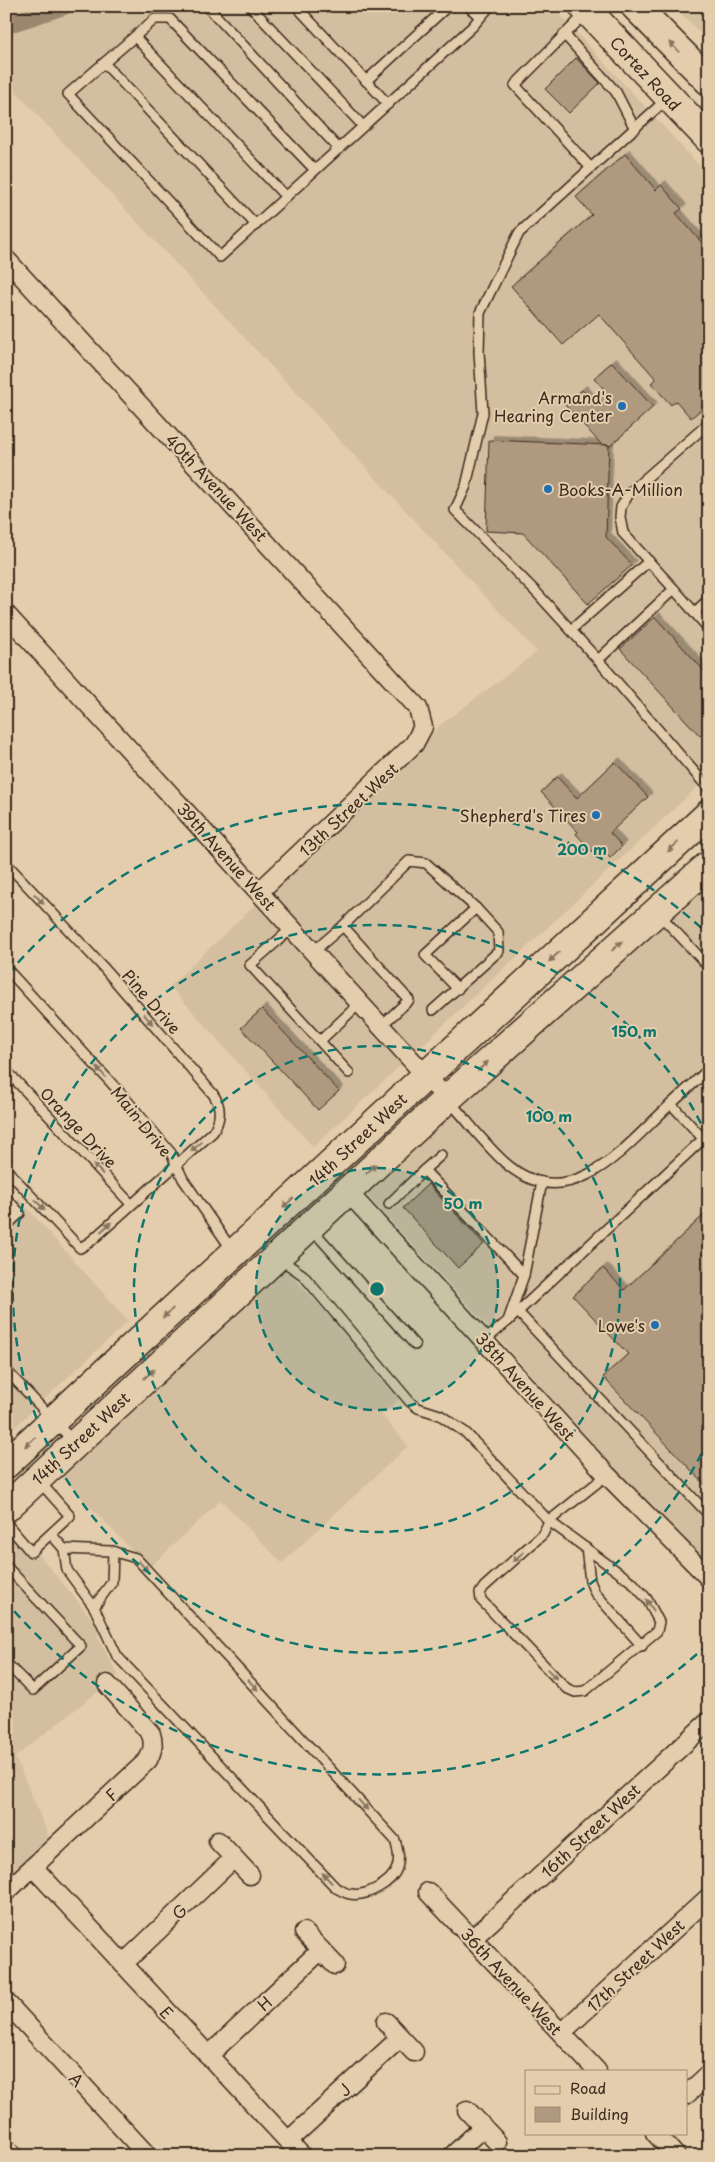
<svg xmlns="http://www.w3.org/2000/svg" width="715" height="2162" viewBox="0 0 715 2162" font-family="'Playpen Sans',sans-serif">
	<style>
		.built { fill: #d3be9f }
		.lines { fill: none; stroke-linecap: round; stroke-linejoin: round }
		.canal { stroke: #9a876e; stroke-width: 18 }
		.building { fill: #af9a80; stroke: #3b2a1e; filter: url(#shadow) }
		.lane-casing { stroke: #3b2a1e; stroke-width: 12 }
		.street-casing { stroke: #3b2a1e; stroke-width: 21 }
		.primary-casing { stroke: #3b2a1e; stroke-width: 31 }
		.lane { stroke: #e3cdac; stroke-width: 9 }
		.street { stroke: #e3cdac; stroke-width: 18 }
		.primary { stroke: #e3cdac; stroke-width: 28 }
		.oneway { fill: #87735e }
		.ring { fill: none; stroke: #0f766e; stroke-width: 2.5; stroke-dasharray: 9 6 }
		.poi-dot { fill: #1f6fb2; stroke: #e3cdac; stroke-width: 2 }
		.labels { text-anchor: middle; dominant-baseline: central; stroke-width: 4; stroke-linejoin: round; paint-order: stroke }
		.street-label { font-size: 16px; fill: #3b2a1e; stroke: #e3cdac }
		.poi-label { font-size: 16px; fill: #3b2a1e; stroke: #e3cdac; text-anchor: end }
		.centre { fill: #0f766e; stroke: #e3cdac; stroke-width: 2.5 }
		.ring-label { font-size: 15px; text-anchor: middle; font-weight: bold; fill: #0f766e; stroke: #e3cdac; stroke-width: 4; stroke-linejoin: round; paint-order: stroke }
	</style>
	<defs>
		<filter id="shadow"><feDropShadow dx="4.5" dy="-4.5" stdDeviation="0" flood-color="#0004"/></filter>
	</defs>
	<rect width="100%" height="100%" fill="#e3cdac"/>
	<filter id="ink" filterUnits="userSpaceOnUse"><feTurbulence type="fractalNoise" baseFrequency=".02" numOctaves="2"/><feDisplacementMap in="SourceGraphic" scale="10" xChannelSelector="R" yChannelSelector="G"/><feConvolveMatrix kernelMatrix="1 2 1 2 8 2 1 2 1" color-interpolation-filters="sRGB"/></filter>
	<g filter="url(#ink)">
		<!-- built -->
		<g class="built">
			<path d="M6 6H552L709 176V776L417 1050 272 891 407 765 439 726 537 652 6 81Z"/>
			<path d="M675 6H709V43Z"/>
			<path d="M709 876V1564L614 1469 486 1324 361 1189Z"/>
			<path d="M257 903 403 1063 313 1147 170 986Z"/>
			<path d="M19 1199 128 1321 6 1435V1213Z"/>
			<path d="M282 1266 404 1394 382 1415 408 1446 282 1563 221 1500 149 1568 57 1472Z"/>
			<path d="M8 1517 102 1631 97 1636 118 1675 114 1679 108 1672 94 1685 100 1690 15 1757 49 1836 6 1881V1519Z"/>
		</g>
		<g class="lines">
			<!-- canal -->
			<path class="canal" d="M6 25 64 6"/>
		</g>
		<!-- building -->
		<g class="building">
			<path d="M576 58 600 83 569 113 545 89Z"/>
			<path d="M625 154 656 190 661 185 682 209 676 213 709 251V403L691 418 676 401 671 405 651 383 656 379 599 314 563 345 511 286 592 215 576 197Z"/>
			<path d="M612 362 653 407 609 447V445L601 444 565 405 582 390 592 401 604 389 594 378Z"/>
			<path d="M489 440 609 445 606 537 632 565 588 604 523 533 486 531Z"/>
			<path d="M655 617 709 676V728L700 736 620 649Z"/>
			<path d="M615 762 648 797 610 833 622 846 610 858 599 847 594 853 576 834 578 832 541 792 557 777 577 798Z"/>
			<path d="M262 1009 339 1091 318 1110 241 1028Z"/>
			<path d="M428 1184 484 1244 458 1268 403 1208Z"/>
			<path d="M704 1215 709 1220V1489L603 1377 628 1354 573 1296 603 1268 624 1290Z"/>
		</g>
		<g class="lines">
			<defs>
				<g id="lane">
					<path d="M207 6 339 149"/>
					<path d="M250 6 363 126"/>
					<path d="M296 6 388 104"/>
					<path d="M468 6 480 17"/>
					<path d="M586 13 515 85 591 168"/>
					<path d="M564 34 616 92 635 129"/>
					<path d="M135 37 286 197"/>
					<path d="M104 63 256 225"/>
					<path d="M698 66 709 55"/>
					<path d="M366 81 448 6"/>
					<path d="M315 170 170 19H155L68 94 220 257 472 27 490 6"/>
					<path d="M674 589 623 533 620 517 621 507 630 492 709 423"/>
					<path d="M694 613 709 599"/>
					<path d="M709 629 674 589 598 660 709 789"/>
					<path d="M571 630 649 561"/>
					<path d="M598 660 537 593 455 510 466 486 483 413 479 352 480 313 519 233 668 98"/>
					<path d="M6 863 103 967 213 1094C222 1107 221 1119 213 1132L90 1242 80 1248 6 1169"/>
					<path d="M658 913 709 967"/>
					<path d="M343 926 409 861 426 863 476 908 498 932 499 951 433 1010"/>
					<path d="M292 928 250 965 349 1073"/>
					<path d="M314 951 343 926 409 1000 381 1026"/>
					<path d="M6 968 125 1098 171 1153 183 1179 232 1250"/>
					<path d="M458 989 425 955 476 908"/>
					<path d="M320 1041 360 1003"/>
					<path d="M6 1070 131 1204"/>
					<path d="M450 1102C469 1122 487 1148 509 1166 573 1217 627 1144 671 1104L709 1145"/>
					<path d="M671 1104 709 1069"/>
					<path d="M424 1170 441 1155"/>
					<path d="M6 1198 20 1213 6 1226"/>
					<path d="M389 1204 424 1170 524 1275"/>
					<path d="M311 1228 415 1345"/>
					<path d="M280 1259 303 1275 410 1402 418 1408 440 1415 466 1433 549 1521 633 1583 647 1599 659 1622 657 1631 585 1691 575 1692 566 1688 481 1600 480 1593 484 1587 543 1534 549 1521 607 1475"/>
					<path d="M518 1312 709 1515"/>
					<path d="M508 1321 703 1139"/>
					<path d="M484 1341 508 1321 524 1275 542 1182"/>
					<path d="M6 1370 73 1441"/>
					<path d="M6 1523 31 1552 70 1516 39 1481"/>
					<path d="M51 1534 64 1549 67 1570 94 1607 117 1656 336 1888C341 1890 346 1894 351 1894 366 1897 392 1883 397 1868 400 1858 398 1850 395 1840L136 1558 111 1551 64 1549"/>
					<path d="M586 1548 590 1581 595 1593 642 1646"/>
					<path d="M6 1566 81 1646 33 1690 6 1663"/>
					<path d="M94 1607 112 1582 113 1551"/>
				</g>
				<g id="street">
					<path d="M6 259 418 708 423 727 414 744 259 892"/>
					<path d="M6 614 447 1099"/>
					<path d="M347 1191 607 1475 709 1578"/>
					<path d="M218 1841 250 1875"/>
					<path d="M33 1867 302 2156"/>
					<path d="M6 1892 148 1760C153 1750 154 1744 151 1734L107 1684"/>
					<path d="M428 1892 597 2071"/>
					<path d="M304 1932 335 1965"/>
					<path d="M472 1939 709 1721"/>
					<path d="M123 1964 234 1858"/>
					<path d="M6 2002 148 2156"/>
					<path d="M386 2022 414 2052"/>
					<path d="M561 2033 709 1897"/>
					<path d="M208 2056 321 1950"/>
					<path d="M686 2095 709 2074"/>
					<path d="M467 2110 497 2142"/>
					<path d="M655 2133 676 2156"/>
					<path d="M288 2141 400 2038"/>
					<path d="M6 2148 13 2156"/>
					<path d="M452 2156 483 2127"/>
				</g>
				<g id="primary">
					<path d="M583 6 709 139"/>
					<path d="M635 6 709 81"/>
					<path d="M6 1464 709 814"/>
					<path d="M6 1508 447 1099 709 865"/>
				</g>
			</defs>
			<!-- lane casing -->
			<use href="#lane" class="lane-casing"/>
			<!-- street casing -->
			<use href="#street" class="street-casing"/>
			<!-- primary casing -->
			<use href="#primary" class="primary-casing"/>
			<!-- lane -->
			<use href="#lane" class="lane"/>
			<!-- street -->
			<use href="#street" class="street"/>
			<!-- primary -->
			<use href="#primary" class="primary"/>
		</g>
		<!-- one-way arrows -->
		<defs><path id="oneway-solid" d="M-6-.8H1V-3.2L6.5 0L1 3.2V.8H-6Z" transform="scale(1.25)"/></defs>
		<g class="oneway">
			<use href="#oneway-solid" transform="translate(674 47) rotate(-135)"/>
			<use href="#oneway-solid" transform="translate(673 847) rotate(137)"/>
			<use href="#oneway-solid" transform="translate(39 899) rotate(47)"/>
			<use href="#oneway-solid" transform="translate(617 946) rotate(-42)"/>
			<use href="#oneway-solid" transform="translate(554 957) rotate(137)"/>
			<use href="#oneway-solid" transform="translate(148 1019) rotate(49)"/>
			<use href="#oneway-solid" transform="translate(483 1066) rotate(-42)"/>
			<use href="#oneway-solid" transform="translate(101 1072) rotate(-132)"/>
			<use href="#oneway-solid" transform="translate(196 1147) rotate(139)"/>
			<use href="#oneway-solid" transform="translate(98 1169) rotate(-133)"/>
			<use href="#oneway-solid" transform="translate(371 1169) rotate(-43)"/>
			<use href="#oneway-solid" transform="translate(288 1203) rotate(137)"/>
			<use href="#oneway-solid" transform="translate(40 1205) rotate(47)"/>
			<use href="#oneway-solid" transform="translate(106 1227) rotate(-42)"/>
			<use href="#oneway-solid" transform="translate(168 1313) rotate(137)"/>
			<use href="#oneway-solid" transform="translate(149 1374) rotate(-43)"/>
			<use href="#oneway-solid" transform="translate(30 1442) rotate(137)"/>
			<use href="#oneway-solid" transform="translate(518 1557) rotate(139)"/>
			<use href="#oneway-solid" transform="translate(143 1566) rotate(47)"/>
			<use href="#oneway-solid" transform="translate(650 1605) rotate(-123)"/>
			<use href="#oneway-solid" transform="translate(552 1674) rotate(46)"/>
			<use href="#oneway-solid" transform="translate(253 1685) rotate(47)"/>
			<use href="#oneway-solid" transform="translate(363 1805) rotate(48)"/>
			<use href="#oneway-solid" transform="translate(327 1878) rotate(-133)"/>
		</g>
	</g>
	<!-- distance rings -->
	<circle cx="377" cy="1289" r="121" fill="#0f766e" fill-opacity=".12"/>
	<g class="ring">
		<circle cx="377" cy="1289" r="121"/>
		<circle cx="377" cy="1289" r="243"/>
		<path d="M708 1440A364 364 0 1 1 708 1138"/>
		<path d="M708 1644A485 485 0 0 1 8 1604M8 974A485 485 0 0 1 708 934"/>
	</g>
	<!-- markers -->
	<g class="poi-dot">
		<circle cx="622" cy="406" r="5"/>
		<circle cx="548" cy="489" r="5"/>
		<circle cx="596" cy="815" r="5"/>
		<circle cx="655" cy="1325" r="5"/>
	</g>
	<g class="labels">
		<!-- street labels -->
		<g class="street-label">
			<text transform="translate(646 73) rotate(47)">Cortez Road</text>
			<text transform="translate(217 487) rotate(47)">40th Avenue West</text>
			<text transform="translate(348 809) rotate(-43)">13th Street West</text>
			<text transform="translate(227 856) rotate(48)">39th Avenue West</text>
			<text transform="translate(152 1001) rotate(49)">Pine Drive</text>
			<text transform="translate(142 1121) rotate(51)">Main Drive</text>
			<text transform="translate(79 1127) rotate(47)">Orange Drive</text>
			<text transform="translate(357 1139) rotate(-43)">14th Street West</text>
			<text transform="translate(526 1386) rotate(48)">38th Avenue West</text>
			<text transform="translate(80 1438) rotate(-43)">14th Street West</text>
			<text transform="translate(111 1794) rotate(-43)">F</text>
			<text transform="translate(590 1830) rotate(-43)">16th Street West</text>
			<text transform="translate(179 1911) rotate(-43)">G</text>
			<text transform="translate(635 1965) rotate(-43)">17th Street West</text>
			<text transform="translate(512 1981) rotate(47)">36th Avenue West</text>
			<text transform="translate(264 2003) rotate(-43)">H</text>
			<text transform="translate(167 2012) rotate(47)">E</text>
			<text transform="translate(77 2079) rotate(47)">A</text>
			<text transform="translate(344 2089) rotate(-43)">J</text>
		</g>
		<!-- poi labels -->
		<g class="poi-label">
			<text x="612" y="397">Armand's<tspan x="612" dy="18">Hearing Center</tspan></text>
			<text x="558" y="489" text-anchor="start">Books-A-Million</text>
			<text x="586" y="815">Shepherd's Tires</text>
			<text x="645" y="1325">Lowe's</text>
		</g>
	</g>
	<circle cx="377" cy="1289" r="8" class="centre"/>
	<g class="ring-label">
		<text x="582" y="855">200 m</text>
		<text x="634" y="1037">150 m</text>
		<text x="549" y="1122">100 m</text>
		<text x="463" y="1209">50 m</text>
	</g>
	<!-- margin -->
	<rect width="715" height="2162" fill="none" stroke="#e3cdac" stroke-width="25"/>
	<rect x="12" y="12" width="690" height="2137" fill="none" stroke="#3b2a1e" stroke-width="2" filter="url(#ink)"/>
	<!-- legend -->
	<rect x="525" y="2070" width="162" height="65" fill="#e3cdac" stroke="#a08c73"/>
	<rect x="535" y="2086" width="25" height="8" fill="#e3cdac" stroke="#a08c73"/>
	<text x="570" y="2094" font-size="15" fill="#3b2a1e">Road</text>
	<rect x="535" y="2107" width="25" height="15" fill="#af9a80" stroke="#a08c73"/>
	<text x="570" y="2120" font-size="15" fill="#3b2a1e">Building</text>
</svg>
